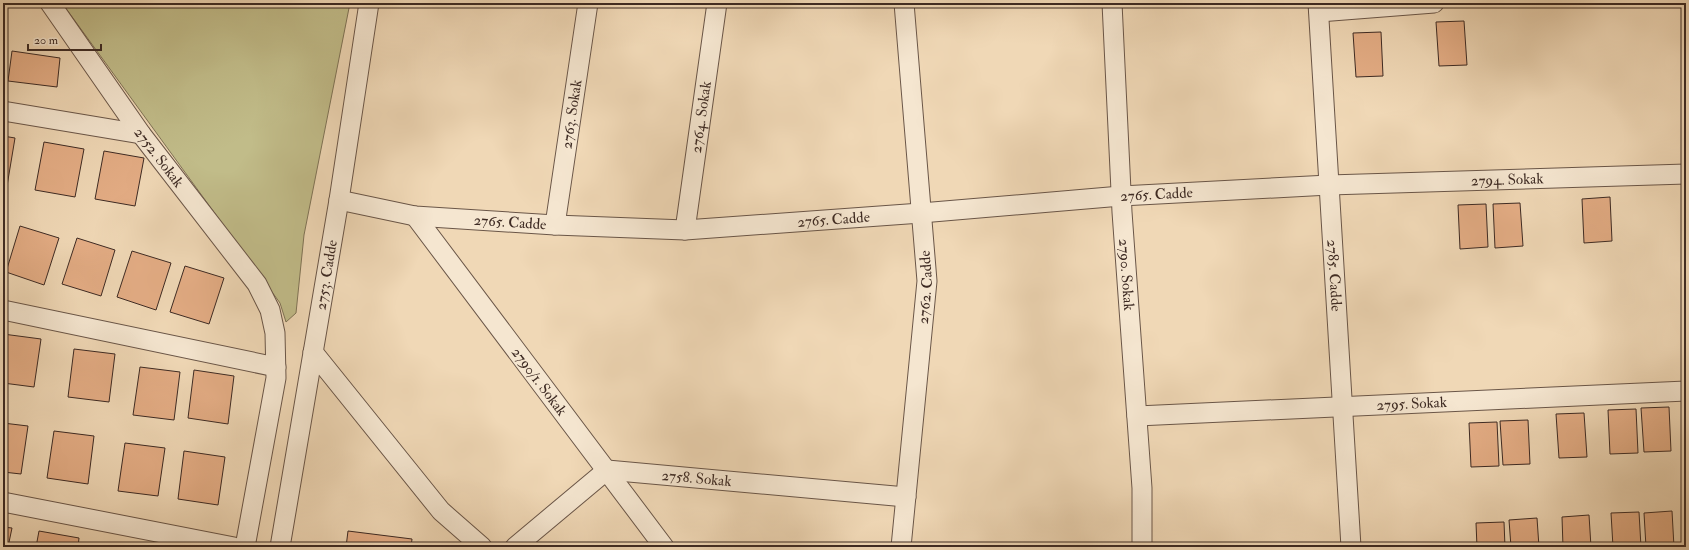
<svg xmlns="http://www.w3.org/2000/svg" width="1689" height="550" viewBox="0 0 1689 550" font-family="'IM FELL Double Pica',serif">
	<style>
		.green { fill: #c1bc89; stroke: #7f7356 }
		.building { fill: #e4ad85; stroke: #3d2a23 }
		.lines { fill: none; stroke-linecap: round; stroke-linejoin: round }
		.street-casing { stroke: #6a5648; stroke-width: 21 }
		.street { stroke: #f5e6d0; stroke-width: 19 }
		.labels { text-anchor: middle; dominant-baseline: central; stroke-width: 3; stroke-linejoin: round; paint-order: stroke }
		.street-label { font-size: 15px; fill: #3d2a23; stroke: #f5e6d0 }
	</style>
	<rect width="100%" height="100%" fill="#f0d8b6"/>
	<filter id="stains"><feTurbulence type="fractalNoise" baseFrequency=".005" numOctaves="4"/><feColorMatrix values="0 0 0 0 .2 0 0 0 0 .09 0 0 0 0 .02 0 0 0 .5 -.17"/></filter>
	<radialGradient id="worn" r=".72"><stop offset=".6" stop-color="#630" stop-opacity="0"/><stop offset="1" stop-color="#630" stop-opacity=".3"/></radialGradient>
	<!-- green -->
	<path class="green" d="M62 3H350L304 235 296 313 286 322 280 303Z"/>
	<!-- building -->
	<g class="building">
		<path d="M1464 21 1467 65 1439 66 1436 22Z"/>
		<path d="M1381 32 1383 76 1356 77 1353 33Z"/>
		<path d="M12 51 60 58 57 87 8 81Z"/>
		<path d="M3 136 15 138 7 186 3 185Z"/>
		<path d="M44 142 84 149 75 197 35 190Z"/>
		<path d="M104 151 144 158 135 206 95 199Z"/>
		<path d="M1610 197 1612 241 1584 243 1582 199Z"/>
		<path d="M1520 203 1523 246 1495 248 1493 204Z"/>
		<path d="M1486 204 1488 247 1460 249 1458 205Z"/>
		<path d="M20 226 59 238 44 285 6 272Z"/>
		<path d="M77 238 115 250 101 296 62 284Z"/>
		<path d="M132 251 171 263 156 310 117 297Z"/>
		<path d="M185 266 224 278 209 324 170 312Z"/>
		<path d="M3 334 41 339 34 387 3 383Z"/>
		<path d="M74 349 115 354 109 402 68 397Z"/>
		<path d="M140 367 180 372 174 420 133 415Z"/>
		<path d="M194 370 234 376 228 424 188 418Z"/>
		<path d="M1669 407 1671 451 1644 452 1641 408Z"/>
		<path d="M1636 409 1638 453 1610 454 1608 410Z"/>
		<path d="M1584 413 1587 457 1559 458 1556 414Z"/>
		<path d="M1528 420 1530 464 1503 465 1500 421Z"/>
		<path d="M1497 422 1499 466 1471 467 1469 423Z"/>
		<path d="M3 423 28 426 21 474 3 472Z"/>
		<path d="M54 431 94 436 88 484 47 478Z"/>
		<path d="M125 443 165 448 158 496 118 491Z"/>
		<path d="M184 451 225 457 218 505 178 499Z"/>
		<path d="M1672 511 1674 547H1646L1644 513Z"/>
		<path d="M1639 512 1641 547H1613L1611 513Z"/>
		<path d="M1589 515 1591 547H1563L1562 517Z"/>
		<path d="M1537 518 1539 547H1511L1509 520Z"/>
		<path d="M1504 522 1505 547H1477L1476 523Z"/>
		<path d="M3 527 12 528 8 547H3Z"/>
		<path d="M39 531 79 538 78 547H36Z"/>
		<path d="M348 531 412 539 411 547H346Z"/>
	</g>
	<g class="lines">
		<defs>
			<g id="street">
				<path id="s1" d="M50 3 141 134 257 284 270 310 275 333 276 378 245 547"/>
				<path id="s2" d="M1112 3 1122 212 1142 488V547"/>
				<path id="s3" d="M1318 3 1351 547"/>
				<path d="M1319 12 1434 3"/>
				<path d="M3 111 141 134"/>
				<path id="s4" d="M339 200 415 216 555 225 685 230 921 213 1121 196 1329 185 1686 174"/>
				<path id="s5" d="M415 216 664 547"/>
				<path id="s6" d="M555 225 588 3"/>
				<path id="s7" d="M685 230 717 3"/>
				<path d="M3 310 276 367"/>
				<path d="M313 352 441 511 482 547"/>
				<path id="s8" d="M1137 416 1686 391"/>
				<path d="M3 502 234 547"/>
				<path id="s9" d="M280 547 339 200 369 3"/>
				<path id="s10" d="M515 547 607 470 906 497"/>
				<path id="s11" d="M901 547 927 281 904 3"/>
			</g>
		</defs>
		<!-- street casing -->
		<use href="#street" class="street-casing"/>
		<!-- street -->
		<use href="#street" class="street"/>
	</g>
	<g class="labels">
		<!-- street labels -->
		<g class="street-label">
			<text stroke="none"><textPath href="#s6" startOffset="112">2763. Sokak</textPath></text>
			<text stroke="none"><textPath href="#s7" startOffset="114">2764. Sokak</textPath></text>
			<text stroke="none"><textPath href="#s1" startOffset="189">2752. Sokak</textPath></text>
			<text stroke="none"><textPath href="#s4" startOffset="1172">2794. Sokak</textPath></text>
			<text stroke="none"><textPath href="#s4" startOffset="821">2765. Cadde</textPath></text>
			<text stroke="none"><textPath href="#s4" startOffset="497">2765. Cadde</textPath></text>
			<text stroke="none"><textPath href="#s4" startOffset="173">2765. Cadde</textPath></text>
			<text stroke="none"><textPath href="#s9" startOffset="276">2753. Cadde</textPath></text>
			<text stroke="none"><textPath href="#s2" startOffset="272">2790. Sokak</textPath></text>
			<text stroke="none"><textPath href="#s3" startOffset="273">2785. Cadde</textPath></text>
			<text stroke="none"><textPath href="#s11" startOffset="261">2762. Cadde</textPath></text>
			<text stroke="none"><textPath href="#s5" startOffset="207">2790/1. Sokak</textPath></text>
			<text stroke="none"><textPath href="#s8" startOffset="275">2795. Sokak</textPath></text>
			<text stroke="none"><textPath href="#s10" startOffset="210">2758. Sokak</textPath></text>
		</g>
	</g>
	<!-- margin -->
	<rect width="1689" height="550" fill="none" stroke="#f0d8b6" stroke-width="16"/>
	<rect x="4" y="4" width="1681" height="542" fill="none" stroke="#3d2a23" stroke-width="2"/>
	<rect x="8" y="8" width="1673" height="534" fill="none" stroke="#3d2a23"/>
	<!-- scale -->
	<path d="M28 44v6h73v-6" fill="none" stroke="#3d2a23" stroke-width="2"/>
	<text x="34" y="44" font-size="12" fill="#3d2a23" stroke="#f5e6d0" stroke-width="3" paint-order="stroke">20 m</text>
	<rect width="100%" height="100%" filter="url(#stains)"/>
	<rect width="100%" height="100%" fill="url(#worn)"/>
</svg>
